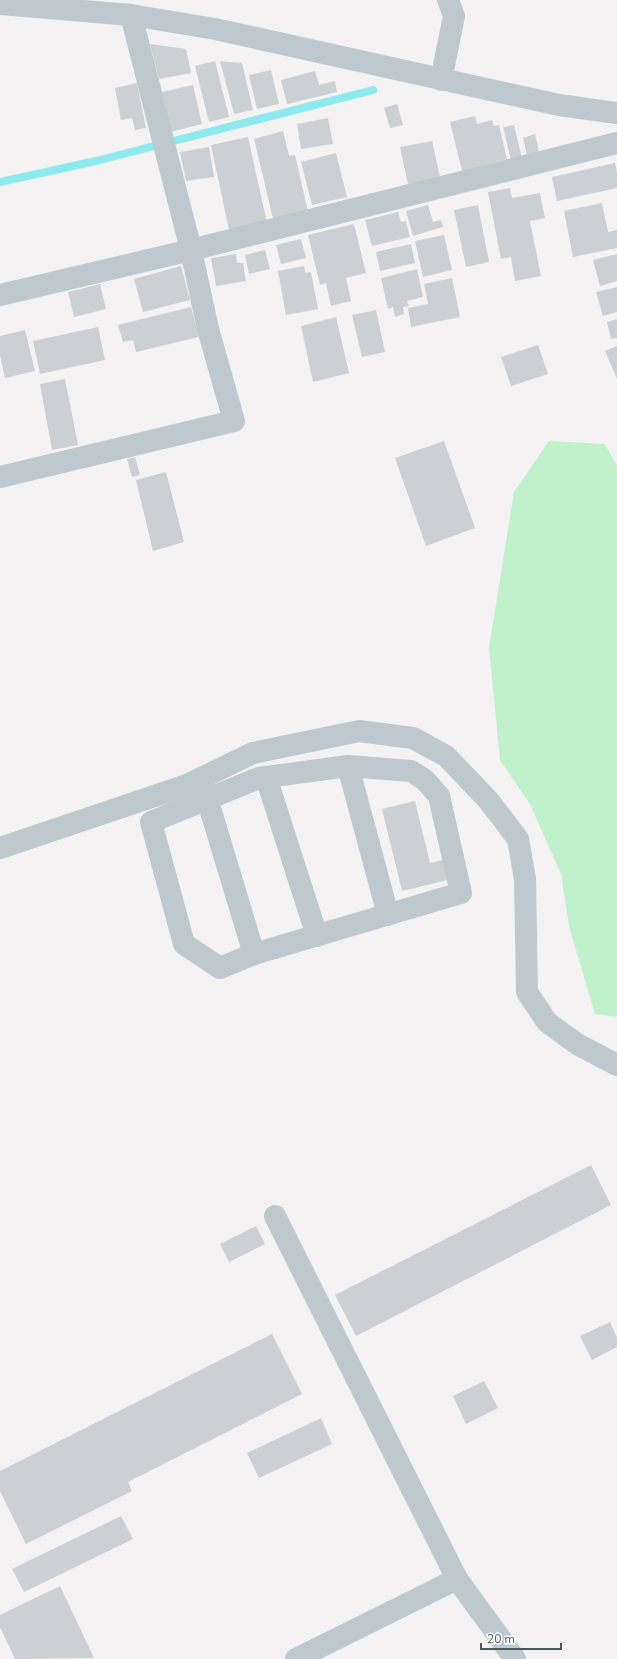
<svg xmlns="http://www.w3.org/2000/svg" width="617" height="1659" viewBox="0 0 617 1659" font-family="'Nunito Sans',sans-serif">
	<style>
		.green { fill: #c1f1cc }
		.lines { fill: none; stroke-linecap: round; stroke-linejoin: round }
		.stream { stroke: #8deaef; stroke-width: 8 }
		.building { fill: #ccd0d4 }
		.minor { stroke: #bdc9cf; stroke-width: 22 }
	</style>
	<rect width="100%" height="100%" fill="#f4f2f2"/>
	<!-- green -->
	<path class="green" d="M549 441 605 444 617 466V1017L595 1014 569 926 561 874 530 804 500 760 489 648 514 492Z"/>
	<g class="lines">
		<!-- stream -->
		<path class="stream" d="M0 182 96 161 373 90"/>
	</g>
	<!-- building -->
	<g class="building">
		<path d="M150 44 186 49 191 73 159 79Z"/>
		<path d="M215 61 229 117 209 122 195 66Z"/>
		<path d="M220 61 242 63 253 110 234 114Z"/>
		<path d="M271 70 279 104 257 109 249 75Z"/>
		<path d="M315 71 319 85 335 81 337 92 287 104 281 80Z"/>
		<path d="M137 83 146 128 135 130 132 118 121 120 115 88Z"/>
		<path d="M193 85 202 124 171 132 162 92Z"/>
		<path d="M397 104 403 125 390 128 384 108Z"/>
		<path d="M475 116 477 124 492 120 494 126 499 125 507 159 462 171 450 122Z"/>
		<path d="M328 118 333 144 301 149 297 124Z"/>
		<path d="M514 125 522 158 511 160 503 127Z"/>
		<path d="M283 131 289 156 295 155 308 211 273 219 254 139Z"/>
		<path d="M535 134 540 157 528 159 523 138Z"/>
		<path d="M248 137 267 223 229 230 211 145Z"/>
		<path d="M432 141 440 177 408 184 400 147Z"/>
		<path d="M209 147 214 177 186 181 180 152Z"/>
		<path d="M336 153 347 197 312 205 301 162Z"/>
		<path d="M615 163 617 172V188L557 201 552 177Z"/>
		<path d="M510 188 512 198 540 193 545 218 530 221 541 276 515 281 511 257 501 259 488 192Z"/>
		<path d="M602 203 608 232 617 230V248L573 257 564 211Z"/>
		<path d="M428 205 433 222 441 220 443 227 413 236 406 211Z"/>
		<path d="M478 205 489 262 466 267 454 210Z"/>
		<path d="M398 212 401 222 406 221 410 237 372 246 365 220Z"/>
		<path d="M354 224 366 273 346 278 351 301 331 306 326 283 320 285 308 235Z"/>
		<path d="M444 235 452 270 423 277 415 241Z"/>
		<path d="M301 239 306 258 281 264 276 245Z"/>
		<path d="M411 244 415 263 380 271 376 252Z"/>
		<path d="M265 250 270 269 249 274 245 255Z"/>
		<path d="M236 254 237 263H243L246 281 216 286 211 258Z"/>
		<path d="M617 254V281L600 286 593 260Z"/>
		<path d="M181 266 190 300 143 312 134 279Z"/>
		<path d="M304 266 305 273 311 272 318 309 286 315 278 271Z"/>
		<path d="M417 269 423 297 407 301 409 306 403 307 404 314 395 317 393 307 388 309 381 278Z"/>
		<path d="M452 278 460 317 411 327 408 308 428 304 424 284Z"/>
		<path d="M100 284 106 309 74 317 68 292Z"/>
		<path d="M617 287V312L603 316 596 292Z"/>
		<path d="M191 307 199 337 136 352 133 340 123 342 118 325Z"/>
		<path d="M376 310 385 352 362 357 352 315Z"/>
		<path d="M336 317 349 373 313 382 301 326Z"/>
		<path d="M617 319V338L611 339 607 322Z"/>
		<path d="M98 327 105 360 40 374 33 341Z"/>
		<path d="M25 330 35 371 5 378 0 355V336Z"/>
		<path d="M538 345 548 374 511 386 501 357Z"/>
		<path d="M617 346V379L605 351Z"/>
		<path d="M65 379 78 445 52 450 40 384Z"/>
		<path d="M444 441 475 528 426 546 395 458Z"/>
		<path d="M135 457 140 475 132 477 127 459Z"/>
		<path d="M166 472 184 542 153 551 136 480Z"/>
		<path d="M415 801 430 863 447 859 452 879 402 891 382 809Z"/>
		<path d="M591 1165 611 1205 356 1336 335 1295Z"/>
		<path d="M256 1226 265 1244 229 1262 220 1244Z"/>
		<path d="M610 1322 617 1338V1347L592 1360 580 1336Z"/>
		<path d="M272 1334 302 1394 128 1482 132 1491 26 1544 0 1491V1471Z"/>
		<path d="M484 1381 498 1408 466 1424 453 1396Z"/>
		<path d="M321 1418 332 1444 259 1478 247 1453Z"/>
		<path d="M121 1516 133 1539 24 1592 12 1569Z"/>
		<path d="M60 1586 94 1658 15 1659 0 1627V1615Z"/>
	</g>
	<g class="lines">
		<!-- minor -->
		<g class="minor">
			<path d="M0 4 131 15 215 29 559 105 617 113"/>
			<path d="M441 80 454 16 448 0"/>
			<path d="M0 295 191 250 617 143"/>
			<path d="M0 477 234 421 208 329 191 250 131 15"/>
			<path d="M348 766 411 771 425 780 439 796 461 893 254 954 220 968 184 944 151 822 259 778Z"/>
			<path d="M348 766 388 915"/>
			<path d="M266 777 317 936"/>
			<path d="M203 785 254 954"/>
			<path d="M0 848 187 785 253 753 359 731 413 738 446 756 489 801 518 839 525 879 527 992 547 1022 577 1044 617 1065"/>
			<path d="M275 1216 457 1579 515 1659"/>
			<path d="M296 1659 457 1579"/>
		</g>
	</g>
	<!-- scale -->
	<path d="M481 1643v6h80v-6" fill="none" stroke="#495960" stroke-width="2"/>
	<text x="487" y="1643" font-size="12" fill="#495960" stroke="#ffffff" stroke-width="3" paint-order="stroke">20 m</text>
</svg>
